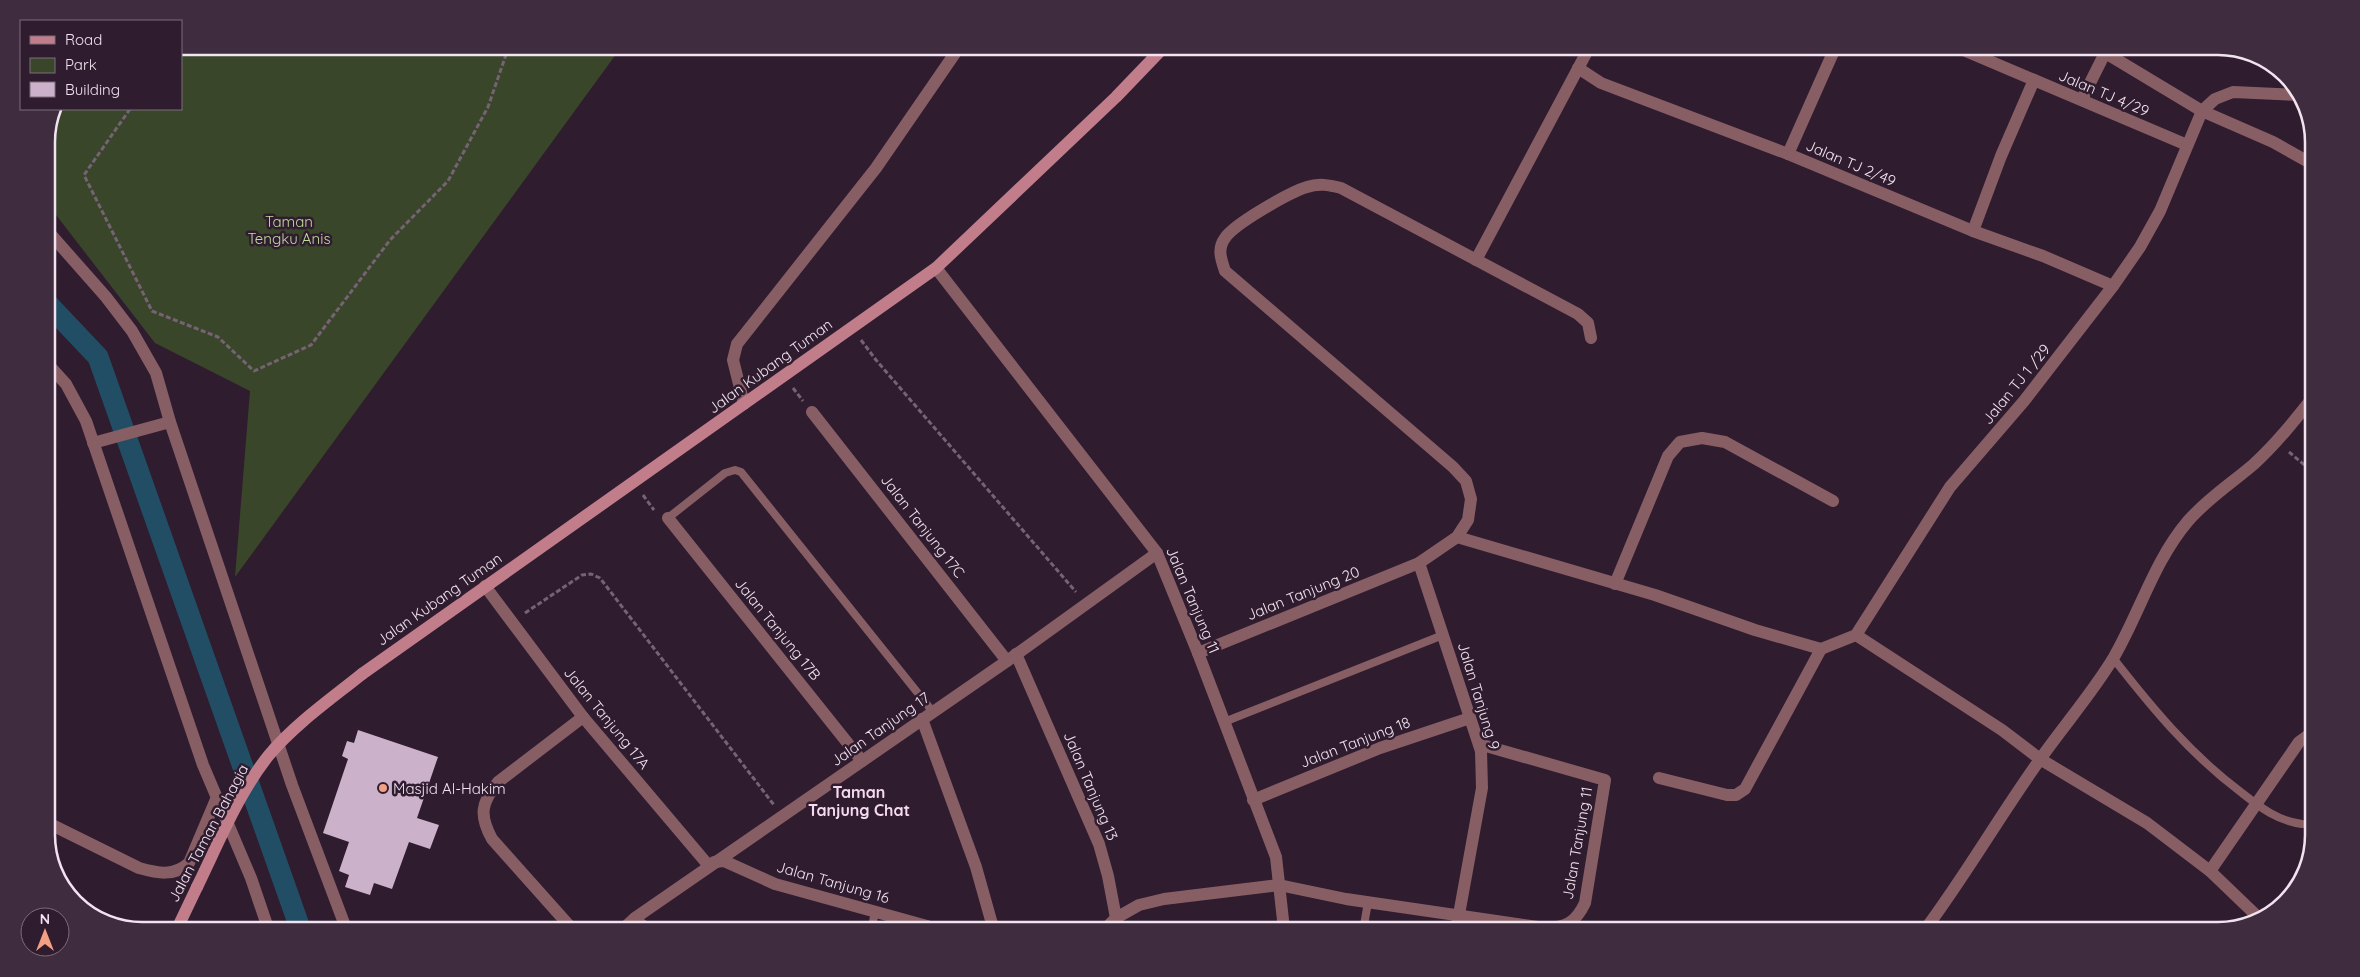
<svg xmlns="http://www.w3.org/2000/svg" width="2360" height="977" viewBox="0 0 2360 977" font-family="Quicksand,sans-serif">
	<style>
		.green { fill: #39462a }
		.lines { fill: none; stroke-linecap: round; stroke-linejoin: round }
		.canal { stroke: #214e65; stroke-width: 21 }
		.building { fill: #cbb1c9 }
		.path { stroke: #756374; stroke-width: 3; stroke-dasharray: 5 2.5; stroke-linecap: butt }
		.lane { stroke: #885e65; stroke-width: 8 }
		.street { stroke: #885e65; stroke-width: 12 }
		.secondary { stroke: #c17e8a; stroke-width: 12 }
		.secondary-bridge { stroke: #c17e8a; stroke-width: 12 }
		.poi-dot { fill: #f39f83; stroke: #301c2f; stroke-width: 2 }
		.labels { text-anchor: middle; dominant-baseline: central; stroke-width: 5; stroke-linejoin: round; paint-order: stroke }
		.street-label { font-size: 15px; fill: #f1e4f0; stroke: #301c2f }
		.park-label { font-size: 15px; fill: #bedd9c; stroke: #301c2f }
		.poi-label { font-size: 15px; fill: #f1e4f0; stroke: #301c2f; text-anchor: start }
		.neighbourhood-label { font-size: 16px; font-weight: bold; fill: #f5daf2; stroke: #301c2f }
		.rim { fill: none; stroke: #f1e4f0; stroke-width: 2.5 }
	</style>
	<rect width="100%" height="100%" fill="#301c2f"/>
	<!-- green -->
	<path class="green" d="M181 46H622L235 577 250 391 155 343 46 202V136L59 109H181Z"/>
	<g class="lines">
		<!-- canal -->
		<path class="canal" d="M46 302 98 357 301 931"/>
	</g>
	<!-- building -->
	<path class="building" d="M358 730 438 757 417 818 439 825 430 849 409 842 392 889 374 883 370 895 345 887 349 875 339 871 349 842 323 833 348 759 342 756 347 741 354 743Z"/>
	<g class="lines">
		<!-- path -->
		<g class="path">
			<path d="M130 109 84 175 152 311 218 337 254 371 311 345 390 240 448 181 488 107 509 46"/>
			<path d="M861 340 876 360 1076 592"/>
			<path d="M793 388 803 401"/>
			<path d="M2289 452 2314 473"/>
			<path d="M643 495 654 510"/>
			<path d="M525 613 582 575 591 574 600 578 774 805"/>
		</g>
		<!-- lane -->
		<g class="lane">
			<path d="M668 518 725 473 735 470 741 472 933 712"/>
			<path d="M2113 658C2153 709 2190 754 2242 793 2261 808 2278 821 2302 824"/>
			<path d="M1224 722 1443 635"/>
			<path d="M635 918 655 931"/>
			<path d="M871 931 875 912"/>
			<path d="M1363 931 1368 902"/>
		</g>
		<!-- street -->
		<g class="street">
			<path d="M1954 46 2187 145"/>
			<path d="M2094 46 2202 111 2273 142 2314 165"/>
			<path d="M1578 68 1601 83 1788 154 1973 231 2043 256 2113 286"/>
			<path d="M2082 99 2105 53"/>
			<path d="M1788 154 1836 46"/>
			<path d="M46 229 106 297 132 331 156 373 170 422 292 785 347 931"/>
			<path d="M1973 231 2001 156 2034 80"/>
			<path d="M1476 260 1590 46"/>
			<path d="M936 268 1157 553 1198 653 1276 857 1283 920 1281 931"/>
			<path d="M46 362 66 384 86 421 203 765 251 878 269 931"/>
			<path d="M744 404 733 360 737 344 876 168 960 46"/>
			<path d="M812 412 1007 661"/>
			<path d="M93 443 170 422"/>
			<path d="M668 518 862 761"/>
			<path d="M1457 537 1655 595 1755 630 1821 649"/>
			<path d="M1419 563 1481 751 1482 788 1456 931"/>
			<path d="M1615 584 1668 456 1680 442 1702 438 1725 442 1833 501"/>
			<path d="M485 586 583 717 709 866"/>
			<path d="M1856 635 2002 730 2040 759 2147 823 2210 871 2259 918"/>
			<path d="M1821 649 1856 635 1950 487 2024 401 2113 286 2140 247 2160 211 2202 111 2215 99 2233 92 2300 95"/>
			<path d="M1198 653 1419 563 1457 537 1468 520 1471 499 1466 481 1453 467 1225 271C1221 259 1217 249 1225 238 1234 224 1290 192 1307 187 1319 183 1329 185 1341 188L1578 314 1588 323 1591 338"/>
			<path d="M1016 654 1099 844 1108 876 1116 918"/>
			<path d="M922 719 976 867 994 931"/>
			<path d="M1659 778 1727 795H1736L1745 789 1821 649"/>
			<path d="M1253 800 1380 748 1470 718"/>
			<path d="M46 822 139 868C157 873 174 877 189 863L217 797"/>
			<path d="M714 862 724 861 775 884 945 931"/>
			<path d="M2210 871 2299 742 2314 731"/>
			<path d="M574 931 492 839C479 815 481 803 498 782L583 717"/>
			<path d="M621 931 635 918 1007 661 1157 553"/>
			<path d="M1103 931 1116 918 1139 905 1164 899 1279 885 1346 899 1545 928C1566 928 1576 922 1585 903L1605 780 1479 744"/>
			<path d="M1924 931C1966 875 2000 815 2041 758 2065 724 2093 692 2114 657 2140 612 2154 561 2188 521 2207 499 2232 483 2254 464 2276 444 2295 420 2314 396"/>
		</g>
		<!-- secondary -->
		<g class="secondary">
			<path d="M362 674 936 268 1116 97 1165 46"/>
			<path d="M176 931 197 887"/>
		</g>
		<!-- secondary-bridge -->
		<path class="secondary-bridge" d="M197 887C218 844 239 792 269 755 295 724 331 699 362 674"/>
	</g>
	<!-- markers -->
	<circle class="poi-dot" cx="383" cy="788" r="5"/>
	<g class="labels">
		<!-- street labels -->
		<g class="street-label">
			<text transform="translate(2104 93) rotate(23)">Jalan TJ 4/29</text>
			<text transform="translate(1851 163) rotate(23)">Jalan TJ 2/49</text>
			<text transform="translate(770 366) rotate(-36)">Jalan Kubang Tuman</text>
			<text transform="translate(2016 384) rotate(-51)">Jalan TJ 1 /29</text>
			<text transform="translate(923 526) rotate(52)">Jalan Tanjung 17C</text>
			<text transform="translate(1303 593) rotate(-22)">Jalan Tanjung 20</text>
			<text transform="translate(439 599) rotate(-35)">Jalan Kubang Tuman</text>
			<text transform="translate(1193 600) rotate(67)">Jalan Tanjung 11</text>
			<text transform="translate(778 629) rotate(51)">Jalan Tanjung 17B</text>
			<text transform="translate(1479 696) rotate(73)">Jalan Tanjung 9</text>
			<text transform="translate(607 718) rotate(51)">Jalan Tanjung 17A</text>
			<text transform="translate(880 729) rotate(-35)">Jalan Tanjung 17</text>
			<text transform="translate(1355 742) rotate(-21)">Jalan Tanjung 18</text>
			<text transform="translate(1091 786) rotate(67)">Jalan Tanjung 13</text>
			<text transform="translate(208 833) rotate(-62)">Jalan Taman Bahagia</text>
			<text transform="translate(1577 843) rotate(-80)">Jalan Tanjung 11</text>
			<text transform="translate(833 882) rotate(16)">Jalan Tanjung 16</text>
		</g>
		<!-- park labels -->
		<g class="park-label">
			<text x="289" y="221">Taman<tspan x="289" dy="17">Tengku Anis</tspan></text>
		</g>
		<!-- poi labels -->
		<g class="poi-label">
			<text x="393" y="788">Masjid Al-Hakim</text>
		</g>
		<!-- neighbourhood labels -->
		<g class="neighbourhood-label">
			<text x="859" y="792">Taman<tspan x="859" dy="18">Tanjung Chat</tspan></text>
		</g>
	</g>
	<!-- crop -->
	<path d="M0 0H2360V977H0ZM142 55H2218A87 87 0 0 1 2305 142V835A87 87 0 0 1 2218 922H142A87 87 0 0 1 55 835V142A87 87 0 0 1 142 55Z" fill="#3f2c3e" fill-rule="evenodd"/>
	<path class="rim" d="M142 55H2218A87 87 0 0 1 2305 142V835A87 87 0 0 1 2218 922H142A87 87 0 0 1 55 835V142A87 87 0 0 1 142 55Z"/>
	<!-- legend -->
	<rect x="20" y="20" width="162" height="90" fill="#301c2f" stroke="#7d6c7c"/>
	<rect x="30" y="36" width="25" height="8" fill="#c17e8a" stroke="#7d6c7c"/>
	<text x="65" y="45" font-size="15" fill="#f1e4f0">Road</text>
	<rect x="30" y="58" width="25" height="15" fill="#39462a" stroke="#7d6c7c"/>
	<text x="65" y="70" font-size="15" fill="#f1e4f0">Park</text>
	<rect x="30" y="82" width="25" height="15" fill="#cbb1c9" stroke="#7d6c7c"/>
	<text x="65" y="95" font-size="15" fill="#f1e4f0">Building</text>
	<!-- north arrow -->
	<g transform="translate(45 932)"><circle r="24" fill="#301c2f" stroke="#7d6c7c"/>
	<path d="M0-4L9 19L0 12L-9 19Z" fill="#f39f83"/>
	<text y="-8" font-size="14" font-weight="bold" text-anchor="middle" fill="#f1e4f0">N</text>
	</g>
</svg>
